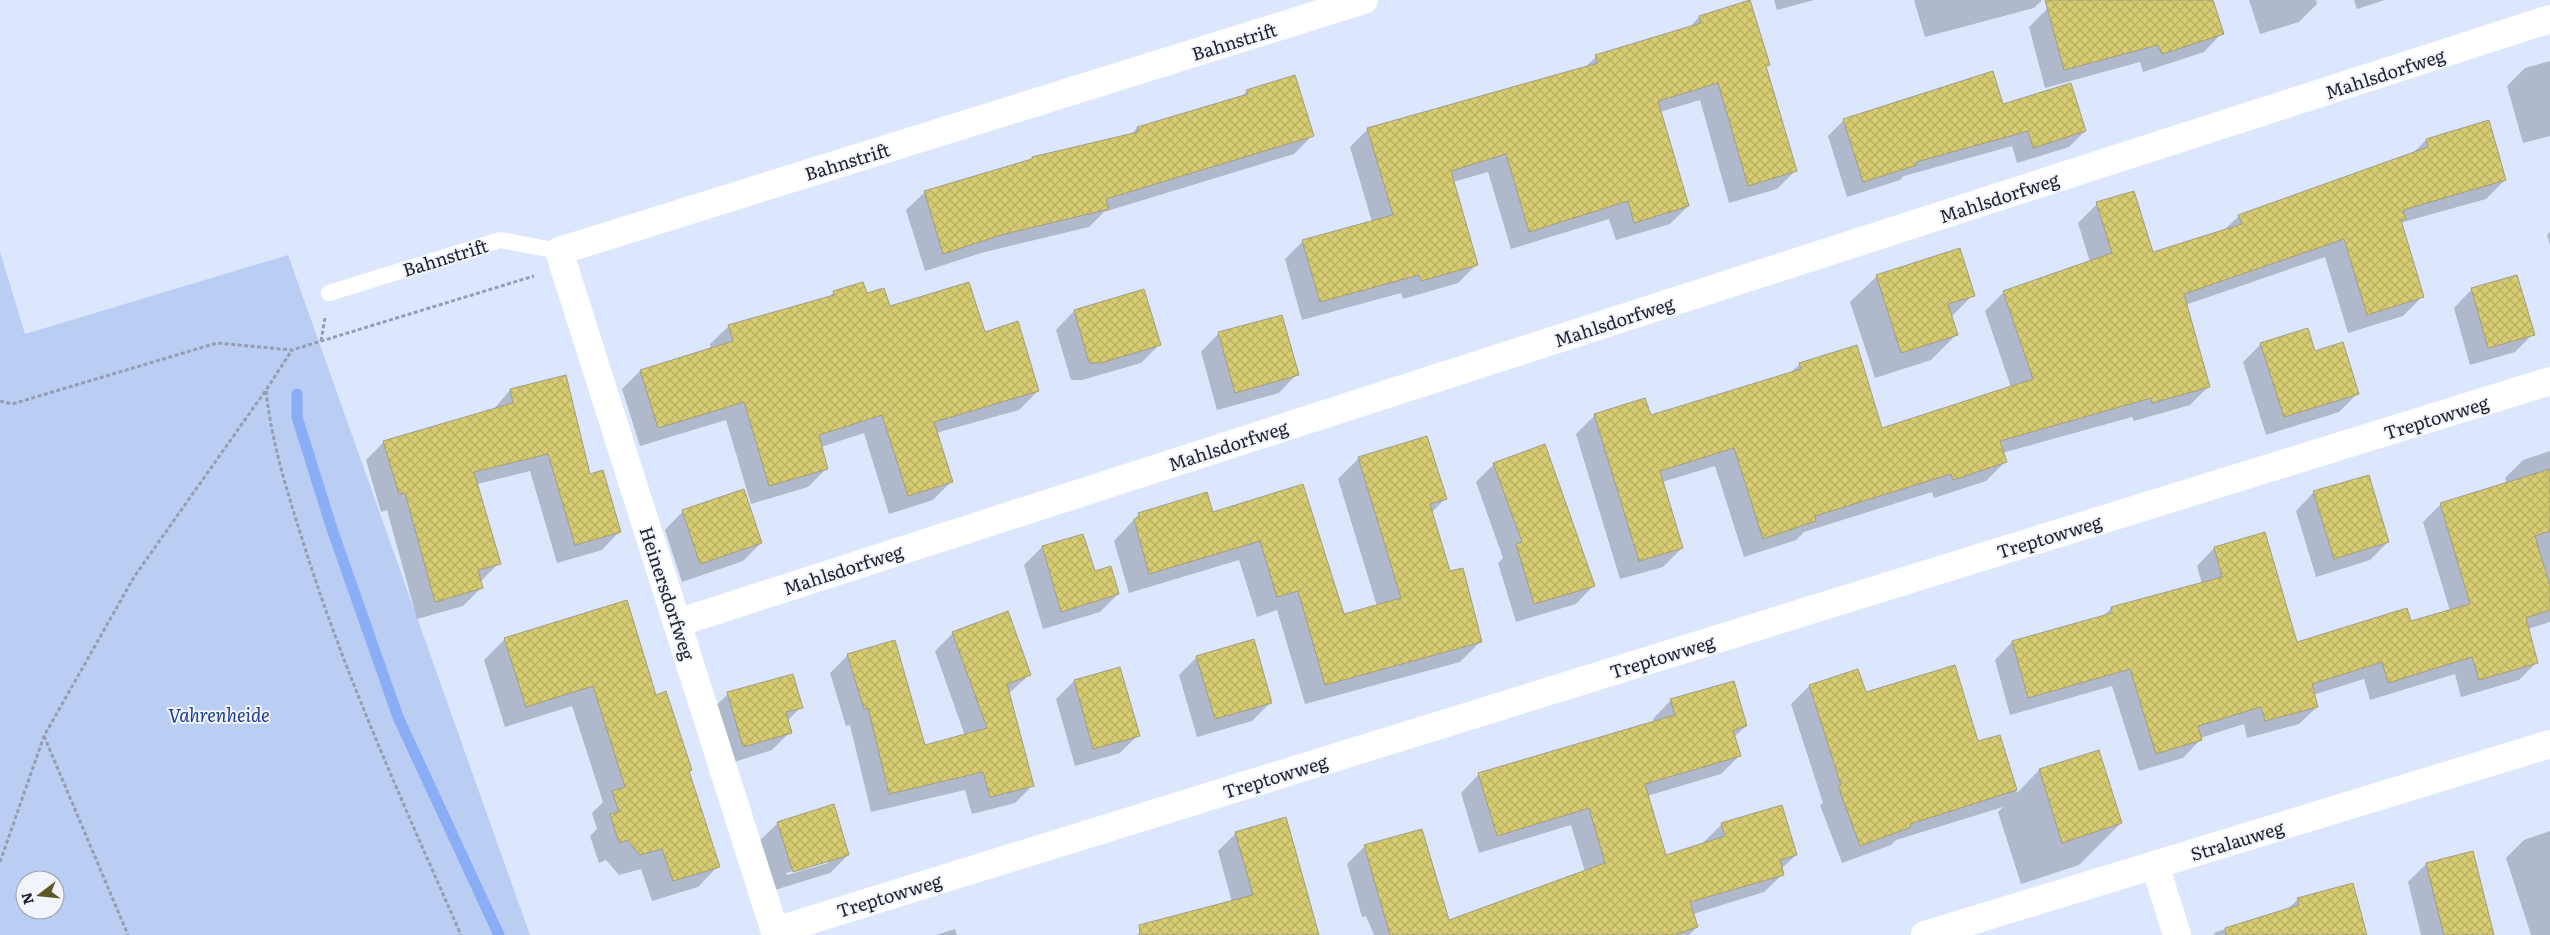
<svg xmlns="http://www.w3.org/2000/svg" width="2550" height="935" viewBox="0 0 2550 935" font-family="Literata,serif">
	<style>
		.green { fill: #bacdf3; fill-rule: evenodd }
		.shadow { fill: #0003; fill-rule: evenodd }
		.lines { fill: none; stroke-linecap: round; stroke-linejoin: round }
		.stream { stroke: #8aadf5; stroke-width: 11 }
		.building { fill: url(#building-cross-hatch); stroke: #a29f81 }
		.path { stroke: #959eb0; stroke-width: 3; stroke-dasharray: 4 2.5; stroke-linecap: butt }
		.service { stroke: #fff; stroke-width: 16 }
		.minor { stroke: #fff; stroke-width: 28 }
		.labels { text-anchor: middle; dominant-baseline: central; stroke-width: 4; stroke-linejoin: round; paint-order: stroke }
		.street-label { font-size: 18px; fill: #1d222c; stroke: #f1f4fa }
		.park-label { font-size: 18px; font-style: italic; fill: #1b3c8f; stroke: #f1f4fa }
	</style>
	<defs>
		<pattern id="building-cross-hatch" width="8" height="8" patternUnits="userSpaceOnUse" patternTransform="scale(1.25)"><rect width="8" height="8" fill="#d7cc72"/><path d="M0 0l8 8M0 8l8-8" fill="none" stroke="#b8af63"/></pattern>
	</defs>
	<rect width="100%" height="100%" fill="#dce7fe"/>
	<!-- green -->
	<path class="green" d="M0 252 25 334 288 255 530 935H0ZM25 880H55V910H25Z"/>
	<!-- shadow -->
	<g class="shadow">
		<path d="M1774 0H1814L1777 10Z"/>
		<path d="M1914 0H2042L2034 8 1925 37Z"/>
		<path d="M2081 0H2211L2222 33 2204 52 2143 72 2140 62 2045 88 2029 27 2047 9Z"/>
		<path d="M2249 0H2316L2317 4 2299 22 2260 34Z"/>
		<path d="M2354 0H2385L2357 9Z"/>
		<path d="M1699 17 1769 65 1765 68 1795 171 1777 189 1729 203 1700 100 1660 112 1688 206 1670 224 1616 240 1609 219 1511 249 1488 172 1453 182 1476 265 1458 283 1403 299 1401 293 1302 320 1285 259 1303 241 1372 222 1350 147 1368 129 1584 68 1596 57 1688 29Z"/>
		<path d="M2550 61V136L2523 143 2507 86 2525 68Z"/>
		<path d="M1247 91 1312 136 1294 154 1104 212 1089 227 981 253 925 271 906 210 925 192 1029 161 1032 158 1131 135 1137 128 1241 97Z"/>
		<path d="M2002 106 2085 131 2069 147 2017 163 2012 146 1904 176 1900 180 1847 197 1828 136 1844 120Z"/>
		<path d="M2426 140 2505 180 2486 199 2400 223 2422 297 2403 316 2348 333 2325 257 2185 305 2209 386 2190 405 2134 421 2132 417 2002 453 2005 462 1986 481 1934 498 1932 492 1804 532 1796 540 1744 557 1715 466 1662 482 1682 548 1663 567 1620 579 1576 434 1595 415 1650 417 1790 373 1800 364 1881 429 2011 387 1985 311 2004 292 2090 262 2078 223 2097 204 2152 254 2223 231 2239 216 2413 153Z"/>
		<path d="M2550 232V245L2547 235Z"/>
		<path d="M1877 276 1973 295 1951 317 1957 334 1931 360 1875 378 1850 302Z"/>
		<path d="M862 284 866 295 889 308 984 333 1038 391 1019 410 936 433 951 482 933 500 889 514 864 433 821 447 827 468 808 487 751 504 726 420 640 446 622 389 640 371 711 349 710 344 729 326 828 298 833 293Z"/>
		<path d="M2472 289 2533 334 2515 352 2470 365 2454 308Z"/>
		<path d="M1143 291 1159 345 1141 363 1082 380H1071L1056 330 1074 311Z"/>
		<path d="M1219 333 1297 374 1279 393 1217 410 1201 352Z"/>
		<path d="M2261 344 2314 352 2357 394 2339 412 2266 435 2243 362Z"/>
		<path d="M510 390 589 476 620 531 602 550 557 563 530 471 477 484 499 563 481 581V588L463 606 417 619 387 510 381 512 366 460 384 442 493 410Z"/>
		<path d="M1426 438 1445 499 1431 513 1449 572 1480 642 1460 662 1305 704 1277 610 1257 617 1239 560 1129 593 1114 541 1139 514 1212 513 1302 486 1343 615 1377 606 1338 479 1358 459Z"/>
		<path d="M2550 451V622L2528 629 2537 662 2519 680 2461 697 2455 674 2370 700 2364 679 2313 695 2317 707 2299 724 2247 738 2244 724 2200 738V740L2183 758 2139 771 2112 686 2010 715 1995 660 2012 642 2103 617 2111 608 2202 584 2197 566 2214 548 2296 643 2410 622 2450 611 2423 522 2441 504 2507 484 2505 478 2523 460Z"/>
		<path d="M1494 464 1594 585 1576 604 1516 622 1498 563 1503 558 1476 482Z"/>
		<path d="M2314 492 2388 542 2370 560 2316 577 2296 511Z"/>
		<path d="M683 511 761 543 743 561 682 582 665 530Z"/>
		<path d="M1042 547 1094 572 1118 594 1100 612 1043 629 1024 565Z"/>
		<path d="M953 633 1029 675 1008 694 1033 785 1015 803 972 814 965 790 871 812 850 725 846 726 830 673 848 655 924 746 965 736 935 651Z"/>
		<path d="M505 639 656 696 691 770 688 773 718 866 698 887 652 901 641 869 619 875 606 860 599 863 590 836 597 829 592 813 603 802 572 706 505 727 484 660Z"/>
		<path d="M1197 657 1270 703 1252 721 1197 737 1179 675Z"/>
		<path d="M1858 670 1865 693 1977 743 1999 736 2017 793 2039 770 2098 751 2121 823 2079 865 2021 884 1998 812 2003 807 1896 840 1891 845 1842 863 1820 805 1823 803 1791 704 1809 686Z"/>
		<path d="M1074 681 1138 735 1120 753 1075 766 1056 699Z"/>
		<path d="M728 694 801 707 787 721 790 732 772 750 725 765 709 712Z"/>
		<path d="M1671 700 1746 726 1734 737 1739 756 1721 774 1647 796 1665 857 1704 844V842L1722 824 1796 855 1781 869 1783 874 1764 892 1693 914 1697 927 1689 935H1374L1366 916 1362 917 1347 864 1365 846 1448 921 1585 872 1571 825 1479 853 1461 793 1479 774 1654 723 1653 719Z"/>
		<path d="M778 823 848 855 830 873 775 890 759 841ZM828 860V863L787 875 786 873Z"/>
		<path d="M2550 831V935H2531L2506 858 2524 840Z"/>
		<path d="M1236 833 1318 935H1137L1149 924 1232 902 1218 851Z"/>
		<path d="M2472 853 2493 935H2421L2408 882 2426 864Z"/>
		<path d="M2298 899 2366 935H2213L2216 932 2287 910Z"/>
		<path d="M955 929 957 935H936Z"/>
	</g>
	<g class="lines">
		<!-- stream -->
		<path class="stream" d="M297 394V417L332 529 398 717 499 935"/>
	</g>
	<!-- building -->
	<g class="building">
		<path d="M1750 0 1770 65 1766 66 1797 171 1748 186 1718 83 1658 101 1689 206 1634 223 1628 201 1529 232 1506 154 1451 171 1478 265 1421 281 1419 275 1320 302 1302 240 1393 215 1367 128 1598 63 1595 55 1701 23 1699 16Z"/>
		<path d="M2045 0H2213L2224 34 2162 54 2158 45 2064 70Z"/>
		<path d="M1993 71 2003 104 2071 83 2086 131 2033 148 2028 131 1916 162 1917 165 1863 182 1843 119Z"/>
		<path d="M1295 75 1314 136 1106 199 1109 209 1001 235 943 254 924 191 1032 159V157L1138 132 1137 127 1248 94 1246 90Z"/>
		<path d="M2489 120 2506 180 2403 210 2406 219 2401 220 2424 297 2367 315 2344 239 2184 294 2210 387 2152 403 2151 398 2000 441 2007 462 1953 480 1951 474 1815 516 1816 521 1763 539 1734 448 1660 471 1683 548 1639 561 1594 414 1645 398 1651 415 1801 369 1799 363 1857 345 1882 428 2033 379 2003 291 2112 253 2096 202 2134 191 2153 252 2242 224 2238 215 2428 147 2426 139Z"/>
		<path d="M1960 248 1975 296 1948 304 1958 335 1901 353 1876 275Z"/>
		<path d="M2517 275 2535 335 2488 348 2471 288Z"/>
		<path d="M863 282 867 293 884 288 890 306 969 282 985 332 1018 321 1039 391 934 422 953 482 908 496 882 415 819 435 828 469 769 486 744 402 658 428 640 370 733 341 728 325 834 295 833 291Z"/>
		<path d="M1144 289 1161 345 1101 363H1089L1074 310Z"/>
		<path d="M1282 315 1299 375 1235 393 1218 332Z"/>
		<path d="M2308 328 2315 351 2343 342 2359 394 2284 417 2260 343Z"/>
		<path d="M566 375 590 474 603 470 621 532 575 545 548 454 474 472 501 564 478 570 483 588 435 602 405 493 399 494 383 441 513 403 510 389Z"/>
		<path d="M1427 436 1447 499 1430 504 1450 571 1463 568 1482 642 1325 685 1298 591 1277 597 1260 541 1149 574 1134 519 1140 517 1138 513 1207 492 1213 512 1303 484 1344 614 1401 598 1358 457Z"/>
		<path d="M1545 444 1595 586 1534 604 1516 544 1522 542 1493 463Z"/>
		<path d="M2550 469V531L2535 536 2550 586V610L2526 618 2538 663 2479 680 2472 657 2388 683 2382 662 2312 684 2318 707 2265 721 2261 707 2198 726 2202 740 2156 754 2130 669 2028 698 2012 641 2112 613 2111 607 2222 577 2214 547 2265 532 2297 642 2407 608 2411 621 2470 604 2440 503Z"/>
		<path d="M2369 475 2389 542 2334 559 2313 491Z"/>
		<path d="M744 489 762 543 700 564 682 510Z"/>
		<path d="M1083 534 1095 571 1111 566 1119 594 1061 612 1042 546Z"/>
		<path d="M627 600 656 695 666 691 692 770 689 771 720 867 673 881 662 849 640 855 627 840 619 843 610 814 619 812 612 791 625 787 593 686 526 707 504 638Z"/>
		<path d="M1008 611 1031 675 1007 684 1034 786 990 797 983 772 889 794 868 708 864 709 847 654 895 640 925 745 987 728 952 632Z"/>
		<path d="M1254 639 1272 703 1215 719 1196 656Z"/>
		<path d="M1955 665 1978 741 2000 735 2017 790 1910 824 1911 827 1860 846 1838 786 1841 785 1809 685 1858 669 1866 692Z"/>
		<path d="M1120 667 1140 736 1093 749 1074 680Z"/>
		<path d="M793 674 803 708 786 712 792 733 743 747 727 692Z"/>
		<path d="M1734 681 1747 726 1733 730 1741 756 1645 784 1666 855 1725 836 1721 823 1782 805 1797 855 1780 860 1784 875 1690 902 1698 927 1674 935H1390L1364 845 1422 829 1449 920 1605 863 1589 808 1497 836 1478 773 1675 715 1670 699Z"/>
		<path d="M2099 750 2122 823 2062 843 2039 769Z"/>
		<path d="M834 804 849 855 793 872 777 822Z"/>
		<path d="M1286 817 1319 935H1140L1139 925 1253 895 1235 832Z"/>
		<path d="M2473 851 2494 935H2444L2426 863Z"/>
		<path d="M2353 883 2367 935H2226L2225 928 2299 905 2297 898Z"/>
	</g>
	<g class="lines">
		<!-- path -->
		<g class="path">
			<path d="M321 341 325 318"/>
			<path d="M266 391C272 445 288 494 304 545 346 679 405 807 461 935"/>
			<path d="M0 401 12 404 217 343 292 350 534 276"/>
			<path d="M44 736 128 935"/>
			<path d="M0 862 44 736 134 577 266 390 292 350"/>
		</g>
		<!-- service -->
		<path class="service" d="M329 293 500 240 559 251"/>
		<!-- minor -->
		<g class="minor">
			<path d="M677 623 2550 19"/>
			<path d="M2155 865 2177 935"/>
			<path d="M775 931 2550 381"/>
			<path d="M776 935 559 251 1364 0"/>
			<path d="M1925 935 2550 744"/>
		</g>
	</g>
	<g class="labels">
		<!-- street labels -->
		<g class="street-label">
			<text transform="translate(1234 41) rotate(-17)">Bahnstrift</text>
			<text transform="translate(2385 73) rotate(-18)">Mahlsdorfweg</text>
			<text transform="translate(847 161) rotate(-17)">Bahnstrift</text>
			<text transform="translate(1999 197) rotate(-18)">Mahlsdorfweg</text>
			<text transform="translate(445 257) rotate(-17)">Bahnstrift</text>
			<text transform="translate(1614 321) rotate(-18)">Mahlsdorfweg</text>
			<text transform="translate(2436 417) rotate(-17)">Treptowweg</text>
			<text transform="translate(1228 445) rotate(-18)">Mahlsdorfweg</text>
			<text transform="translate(2049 536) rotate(-17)">Treptowweg</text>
			<text transform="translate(843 569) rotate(-18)">Mahlsdorfweg</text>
			<text transform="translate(668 593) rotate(72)">Heinersdorfweg</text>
			<text transform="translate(1662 656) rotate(-17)">Treptowweg</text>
			<text transform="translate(1275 776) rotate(-17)">Treptowweg</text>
			<text transform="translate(2237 840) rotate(-17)">Stralauweg</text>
			<text transform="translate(889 895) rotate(-17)">Treptowweg</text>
		</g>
		<!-- park labels -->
		<g class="park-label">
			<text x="219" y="714">Vahrenheide</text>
		</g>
	</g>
	<!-- north arrow -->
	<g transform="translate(40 895) rotate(254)"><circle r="24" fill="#f1f4fa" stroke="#9ca0a8"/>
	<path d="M0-4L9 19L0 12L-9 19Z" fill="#5d5723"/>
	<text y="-8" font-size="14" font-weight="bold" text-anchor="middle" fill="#1d222c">N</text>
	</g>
</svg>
